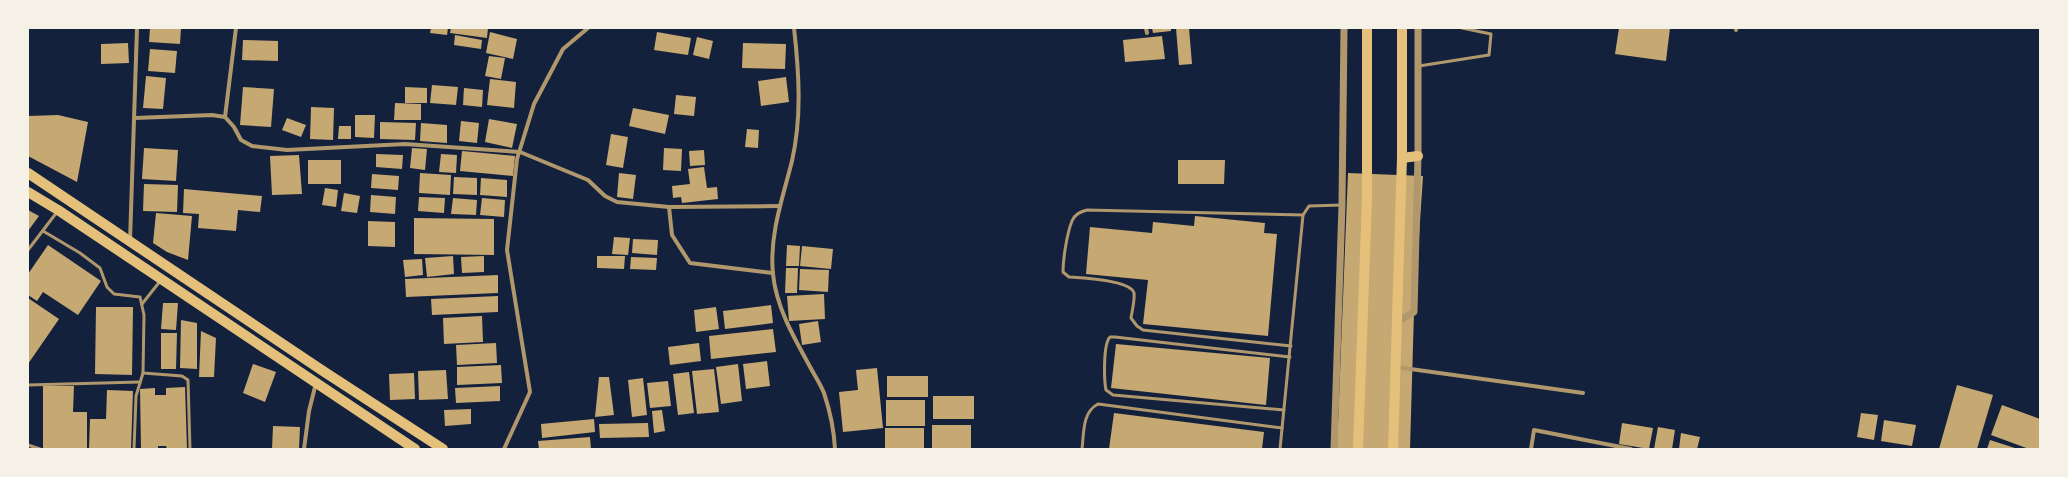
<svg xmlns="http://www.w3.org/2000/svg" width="2068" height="477" viewBox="0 0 2068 477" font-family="'IBM Plex Serif',serif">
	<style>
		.building { fill: #c6a872 }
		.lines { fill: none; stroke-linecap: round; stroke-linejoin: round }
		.service { stroke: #b1986c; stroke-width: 3 }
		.minor { stroke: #b1986c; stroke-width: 4 }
		.tertiary { stroke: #b1986c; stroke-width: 7 }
		.primary { stroke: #e5c07b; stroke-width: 10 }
	</style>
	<rect width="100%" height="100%" fill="#14213d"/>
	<!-- building -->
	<g class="building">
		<path d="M150 28H181L180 44 149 42Z"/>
		<path d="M431 28H448L447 35 430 33Z"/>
		<path d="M451 28H488L487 38 450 33Z"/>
		<path d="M1152 28H1171V31L1153 33Z"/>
		<path d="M1176 28H1189L1192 64 1179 65Z"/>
		<path d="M1619 28H1670L1666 61 1615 54Z"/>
		<path d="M490 32 517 39 513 59 486 53Z"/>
		<path d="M657 32 691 38 688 55 654 50Z"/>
		<path d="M455 35 482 40 481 49 454 45Z"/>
		<path d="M1162 36 1165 59 1125 62 1123 40Z"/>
		<path d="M697 37 713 41 709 59 693 55Z"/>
		<path d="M243 40 278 41V61L242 60Z"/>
		<path d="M128 43 129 63 101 64V44Z"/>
		<path d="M743 43 786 44 785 69 742 68Z"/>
		<path d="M150 49 177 51 175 73 148 71Z"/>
		<path d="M489 56 505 58 501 79 485 76Z"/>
		<path d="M146 76 166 78 163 109 143 108Z"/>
		<path d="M786 77 789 102 761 106 758 81Z"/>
		<path d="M490 79 516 82 514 108 487 105Z"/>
		<path d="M432 85 458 87 456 105 430 103Z"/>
		<path d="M243 87 274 89 271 127 240 125Z"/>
		<path d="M405 87 427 88V103H405Z"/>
		<path d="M464 88 483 90 482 107 463 105Z"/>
		<path d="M676 95 696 97 694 116 674 114Z"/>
		<path d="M395 103 421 104V120H394Z"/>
		<path d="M311 107 334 108 333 140 310 139Z"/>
		<path d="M633 108 669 115 665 134 629 126Z"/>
		<path d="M58 115 88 122 77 182 28 156V116Z"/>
		<path d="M355 115H375L374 138 355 137Z"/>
		<path d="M287 118 306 125 301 137 282 130Z"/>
		<path d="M489 119 517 124 512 148 485 142Z"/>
		<path d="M461 121 479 123 477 143 459 141Z"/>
		<path d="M380 122 416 123 415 140 380 139Z"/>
		<path d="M421 123 447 125V143L420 141Z"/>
		<path d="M339 126H351V139H338Z"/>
		<path d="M747 129 759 130 758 148 745 147Z"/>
		<path d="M611 134 628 137 623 168 606 165Z"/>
		<path d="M144 148 178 150 176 181 142 179Z"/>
		<path d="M412 148 427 149 425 170 410 168Z"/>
		<path d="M664 148 682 149 681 171 663 170Z"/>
		<path d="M704 150 705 165 690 166 689 151Z"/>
		<path d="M462 151 515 156 513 176 460 171Z"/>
		<path d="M376 154 403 155 402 169 376 167Z"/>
		<path d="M441 154 457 155 456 173 439 172Z"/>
		<path d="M299 155 302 194 272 195 270 156Z"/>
		<rect x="308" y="160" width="33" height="24"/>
		<path d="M1178 160H1225L1224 184H1178Z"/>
		<path d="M704 167 707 188 717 187 718 199 682 203 681 197 673 198 672 186 690 184 688 169Z"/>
		<path d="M420 173 451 175 450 195 419 193Z"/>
		<path d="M619 173 636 175 633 199 617 197Z"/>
		<path d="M1348 173 1423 176 1414 312 1410 449H1337Z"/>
		<path d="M372 174 399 176 398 190 371 188Z"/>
		<path d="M454 177 477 178V195L453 194Z"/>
		<path d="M481 178 507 180V197L480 195Z"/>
		<path d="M144 184 178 185 177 212 143 211Z"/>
		<path d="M325 188 338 190 336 207 322 205Z"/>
		<path d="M184 189 262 196 260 212 238 210 236 231 198 228 199 214 183 213Z"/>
		<path d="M344 193 360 196 357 213 341 211Z"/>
		<path d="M371 195 396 197 395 214 370 212Z"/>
		<path d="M419 197 445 198 444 213 418 211Z"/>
		<path d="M453 198 477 200 476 215 451 214Z"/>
		<path d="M482 198 505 200 504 217 480 215Z"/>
		<path d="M28 210 39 216 28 231Z"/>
		<path d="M156 213 192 216 188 260 167 252 153 243Z"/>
		<path d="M1195 216 1265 223 1264 233 1277 234 1268 336 1143 324 1148 280 1086 274 1090 227 1152 233 1153 222 1194 226Z"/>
		<path d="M414 218 494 219V255L414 254Z"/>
		<path d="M368 221 395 222V247L368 246Z"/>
		<path d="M614 237 630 238 628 255 612 254Z"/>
		<path d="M633 239 658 240 657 255 632 253Z"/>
		<path d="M48 245 101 281 78 315 43 292 37 301 28 295V274Z"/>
		<path d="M787 245 800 246 799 266H786Z"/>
		<path d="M802 246 833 249 831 269 800 266Z"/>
		<path d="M453 256 454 274 427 277 425 258Z"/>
		<path d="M484 256V272L462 273 461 257Z"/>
		<path d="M597 256H625L624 269 597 268Z"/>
		<path d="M631 257 657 258 656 270 630 269Z"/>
		<path d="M422 259 423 275 405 277 403 260Z"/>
		<path d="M786 268H798L797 293H785Z"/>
		<path d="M800 269 829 270 828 292 799 290Z"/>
		<path d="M498 275V293L406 297 405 279Z"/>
		<path d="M824 294 825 319 789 321 787 296Z"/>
		<path d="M498 296V312L432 315 431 299Z"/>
		<path d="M28 298 59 319 28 364Z"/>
		<path d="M163 303H178L176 330 161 329Z"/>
		<path d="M771 305 773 323 725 329 723 311Z"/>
		<path d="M96 307H133L132 375 95 374Z"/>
		<path d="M716 307 719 329 696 332 694 310Z"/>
		<path d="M482 316 483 342 444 344 443 318Z"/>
		<path d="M181 320 197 323V369L180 368Z"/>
		<path d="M818 321 821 342 802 345 799 324Z"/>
		<path d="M773 329 776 352 711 359 709 336Z"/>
		<path d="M201 331 216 338 214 377H199Z"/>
		<path d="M161 333H177L176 369H161Z"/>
		<path d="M496 343 497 363 457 365 456 345Z"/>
		<path d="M699 343 701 361 670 365 668 347Z"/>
		<path d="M1116 344 1270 358 1266 405 1111 388Z"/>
		<path d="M767 361 770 386 746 389 743 364Z"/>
		<path d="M253 364 276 372 265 402 243 393Z"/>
		<path d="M738 364 742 401 721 404 716 367Z"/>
		<path d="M501 365 502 383 457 385V367Z"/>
		<path d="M877 368 883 428 843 432 839 392 858 390 856 370Z"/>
		<path d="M714 369 719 412 697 414 692 371Z"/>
		<path d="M446 370 448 399 419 400 418 371Z"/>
		<path d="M689 372 694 413 678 415 673 374Z"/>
		<path d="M414 373 415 399 390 400 389 374Z"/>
		<rect x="887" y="376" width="41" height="21"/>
		<path d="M599 377H609L614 415 595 417Z"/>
		<path d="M643 378 647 415 632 417 628 380Z"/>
		<path d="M668 381 671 406 650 408 647 383Z"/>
		<path d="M1957 385 1993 395 1977 449H1939Z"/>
		<path d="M43 386H74L73 412H87V449H43Z"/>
		<path d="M500 386V401L456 403 455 388Z"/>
		<path d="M185 387 187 449H167L166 446H158V449H141L140 389 155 388V395H166V388Z"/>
		<path d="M107 390 133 391 131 449H89L90 419H106Z"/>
		<rect x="933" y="396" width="41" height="23"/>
		<rect x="886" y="400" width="39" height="26"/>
		<path d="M2002 405 2040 419V449H2029L1991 435Z"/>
		<path d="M471 409V424L445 426 444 410Z"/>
		<path d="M662 410 665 431 654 433 652 411Z"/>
		<path d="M1114 413 1264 432 1262 449H1109Z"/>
		<path d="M1861 413 1878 415 1874 440 1857 437Z"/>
		<path d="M594 419 595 432 542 438 541 424Z"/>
		<path d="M1884 420 1916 425 1912 446 1881 441Z"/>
		<path d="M648 423 649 437 600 438 599 424Z"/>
		<path d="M1622 423 1653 428 1649 449 1619 444Z"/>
		<path d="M932 425H971V449L932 448Z"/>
		<path d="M273 426 300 427 299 449H272Z"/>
		<path d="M1658 427 1675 430 1672 449H1654Z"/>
		<rect x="885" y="428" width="39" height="21"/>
		<path d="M1681 433 1700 437 1697 449H1679Z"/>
		<path d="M590 437 591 449H539L538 441Z"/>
		<path d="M1990 440 2018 449H1987Z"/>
	</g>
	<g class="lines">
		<!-- service -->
		<g class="service">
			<path d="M1419 66 1489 55 1491 34 1462 28"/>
			<path d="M43 231 80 253 100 268 107 287 114 294 140 297 144 315 143 373 182 376 188 380 190 449"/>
			<path d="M28 250 57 212"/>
			<path d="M142 304 161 280"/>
			<path d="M1291 346 1143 330 1137 326 1131 318C1132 311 1135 300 1134 293 1131 280 1082 278 1069 277L1063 272C1063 259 1067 233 1072 221 1075 214 1080 212 1087 210L1303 215"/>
			<path d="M28 385 140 382"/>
			<path d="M1284 410 1113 395 1106 390C1104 380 1103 344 1110 337H1115L1290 357"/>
			<path d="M28 445 40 449"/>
			<path d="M134 449 136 396 143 373"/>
			<path d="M1082 449C1084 434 1082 412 1098 404L1282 428"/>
			<path d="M1280 449 1303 215 1309 206 1342 205"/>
		</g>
		<!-- minor -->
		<g class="minor">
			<path d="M794 28C799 72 802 117 792 161 783 197 769 235 773 274 776 306 793 336 808 363 813 373 820 383 824 393 830 411 834 430 835 449"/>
			<path d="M1146 28 1147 33"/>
			<path d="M1736 30V28"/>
			<path d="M225 117 236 28"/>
			<path d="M135 118 212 115 225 117 234 127 241 140 252 146 287 150 405 144 520 152 588 180 605 196 617 202 669 207"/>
			<path d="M130 241 137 28"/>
			<path d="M773 273 690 263 672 235 669 207 779 206"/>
			<path d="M1396 367 1583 393"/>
			<path d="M304 449 309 411 316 383"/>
			<path d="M504 449 530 392 507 250 517 159 534 104 563 49 588 28"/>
			<path d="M1531 449 1534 430 1631 449"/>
		</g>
		<!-- tertiary -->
		<g class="tertiary">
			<path d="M1397 322 1414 312 1418 156V28"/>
			<path d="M1334 449 1342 205 1344 28"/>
		</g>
		<!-- primary -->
		<g class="primary">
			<path d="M1402 158 1418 156"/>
			<path d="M28 173 323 371 443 449"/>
			<path d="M28 192 58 210 415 449"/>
			<path d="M1358 449 1367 199V28"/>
			<path d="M1393 449 1402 158V28"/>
		</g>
	</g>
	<!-- border -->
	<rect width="2068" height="477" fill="none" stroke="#f6f1e7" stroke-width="58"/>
</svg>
